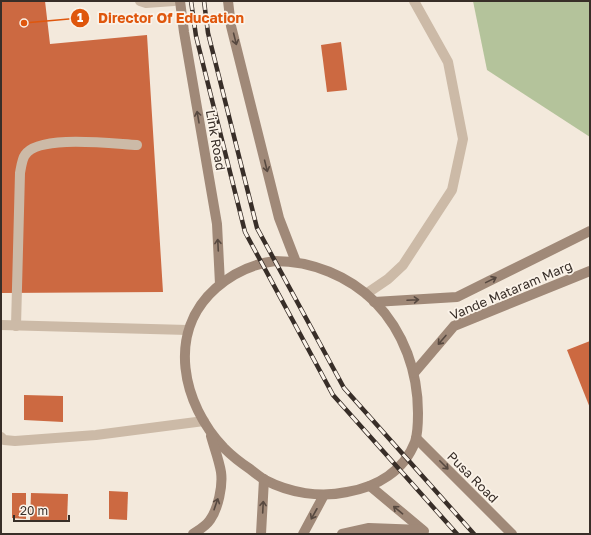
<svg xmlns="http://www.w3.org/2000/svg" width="591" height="535" viewBox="0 0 591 535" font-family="'Golos Text',sans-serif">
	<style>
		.green { fill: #b4c39b }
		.building { fill: #cc6941 }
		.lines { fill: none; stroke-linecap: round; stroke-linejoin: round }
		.lane { stroke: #ccbaa7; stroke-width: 10 }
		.street { stroke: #ccbaa7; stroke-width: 10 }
		.secondary { stroke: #a08978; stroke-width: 10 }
		.rail-casing { stroke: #382e28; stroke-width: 4.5 }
		.rail { stroke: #fbf3e9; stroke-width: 3; stroke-dasharray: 9; stroke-linecap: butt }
		.oneway { stroke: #574940 }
		.labels { text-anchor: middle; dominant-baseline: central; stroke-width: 3.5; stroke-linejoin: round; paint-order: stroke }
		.street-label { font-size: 13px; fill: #382e28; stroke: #fbf3e9 }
		.leader { fill: none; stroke: #df570d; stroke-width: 1.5 }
		.callout-dot { fill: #df570d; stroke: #fbf3e9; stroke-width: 1.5 }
		.mark-label { font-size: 12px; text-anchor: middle; font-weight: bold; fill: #fff }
		.callout-label { font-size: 14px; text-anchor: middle; font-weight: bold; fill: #df570d; stroke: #fbf3e9; stroke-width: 3.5; stroke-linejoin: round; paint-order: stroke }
	</style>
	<rect width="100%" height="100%" fill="#f3e9dc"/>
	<!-- green -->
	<path class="green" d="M473 1H590V137L487 70Z"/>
	<!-- building -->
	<g class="building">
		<path d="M1 1H45L50 44 147 35 163 292 1 293Z"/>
		<path d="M341 42 347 90 327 92 321 45Z"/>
		<path d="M590 341V408L567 350Z"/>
		<path d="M24 395 63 396V422L24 420Z"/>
		<path d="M109 491 128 492 127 520 109 519Z"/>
		<path d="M12 493H26V519L12 518Z"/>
		<path d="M31 493 68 494 67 522 30 521Z"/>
	</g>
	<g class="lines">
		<!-- lane -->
		<g class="lane">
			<path d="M140 1 146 3 174 1"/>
			<path d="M366 294 388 279 403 265 452 190 463 139 448 62 414 1"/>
			<path d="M16 326 20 173C21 168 22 159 25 155 38 134 114 144 137 145"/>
		</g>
		<!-- street -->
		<g class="street">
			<path d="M1 325 188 330"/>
			<path d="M1 437 4 440 15 441 96 435 204 421"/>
		</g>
		<!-- secondary -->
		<g class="secondary">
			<path d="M180 1 184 32 217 224 220 284"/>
			<path d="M228 1 231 26 279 218 296 262"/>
			<path d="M275 261C312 261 349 276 375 302 404 332 418 372 418 413 418 422 418 433 415 442 404 471 377 487 347 492 320 498 290 493 265 480 260 477 255 473 250 469 241 463 232 456 224 448 182 404 166 332 216 288 234 272 252 264 275 261Z"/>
			<path d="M374 302 457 297 590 231"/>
			<path d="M414 373 454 326 590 271"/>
			<path d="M416 438 512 534"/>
			<path d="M370 486 424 531"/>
			<path d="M193 534C199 530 206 526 210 520 218 509 223 486 221 472 219 460 214 447 211 436"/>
			<path d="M261 534 264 479"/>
			<path d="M303 534 324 495"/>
			<path d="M342 534 369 528 422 530"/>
		</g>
		<defs>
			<g id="rail">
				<path d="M191 1 196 36 245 232 333 395 457 534"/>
				<path d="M204 1 208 33 257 228 344 388 474 534"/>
			</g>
		</defs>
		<!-- rail casing -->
		<use href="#rail" class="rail-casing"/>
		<!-- rail -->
		<use href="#rail" class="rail"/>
	</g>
	<!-- one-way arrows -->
	<defs><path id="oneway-shaft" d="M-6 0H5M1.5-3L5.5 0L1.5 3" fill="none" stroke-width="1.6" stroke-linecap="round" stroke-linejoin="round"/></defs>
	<g class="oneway">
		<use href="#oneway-shaft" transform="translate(235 39) rotate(76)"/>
		<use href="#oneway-shaft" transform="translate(198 117) rotate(-100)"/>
		<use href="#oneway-shaft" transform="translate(266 166) rotate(76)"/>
		<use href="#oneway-shaft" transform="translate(218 245) rotate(-93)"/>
		<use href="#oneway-shaft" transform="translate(491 280) rotate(-26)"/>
		<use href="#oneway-shaft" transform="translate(413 300) rotate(-3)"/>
		<use href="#oneway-shaft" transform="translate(442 340) rotate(131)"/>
		<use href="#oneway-shaft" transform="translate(444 465) rotate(45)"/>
		<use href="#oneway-shaft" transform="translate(216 504) rotate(-71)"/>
		<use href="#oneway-shaft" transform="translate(263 507) rotate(-87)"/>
		<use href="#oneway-shaft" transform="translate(398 510) rotate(-140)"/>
		<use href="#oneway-shaft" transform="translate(314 514) rotate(119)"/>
	</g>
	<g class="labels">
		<!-- street labels -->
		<g class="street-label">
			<text transform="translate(216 140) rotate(80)">Link Road</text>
			<text transform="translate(511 290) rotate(-23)">Vande Mataram Marg</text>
			<text transform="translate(473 477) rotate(45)">Pusa Road</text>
		</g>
	</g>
	<!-- callouts -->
	<path class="leader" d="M24 23L80 18"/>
	<g class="callout-dot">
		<circle cx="24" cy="23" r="4"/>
		<circle cx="80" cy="18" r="10"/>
	</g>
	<g class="mark-label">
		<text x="80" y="22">1</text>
	</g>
	<g class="callout-label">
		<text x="171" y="23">Director Of Education</text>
	</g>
	<!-- border -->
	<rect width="591" height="535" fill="none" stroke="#382e28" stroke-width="4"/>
	<!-- scale -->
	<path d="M14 515v6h55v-6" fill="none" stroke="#382e28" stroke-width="2"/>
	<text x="20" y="515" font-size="12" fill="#382e28" stroke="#fbf3e9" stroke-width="3" paint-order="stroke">20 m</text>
</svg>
